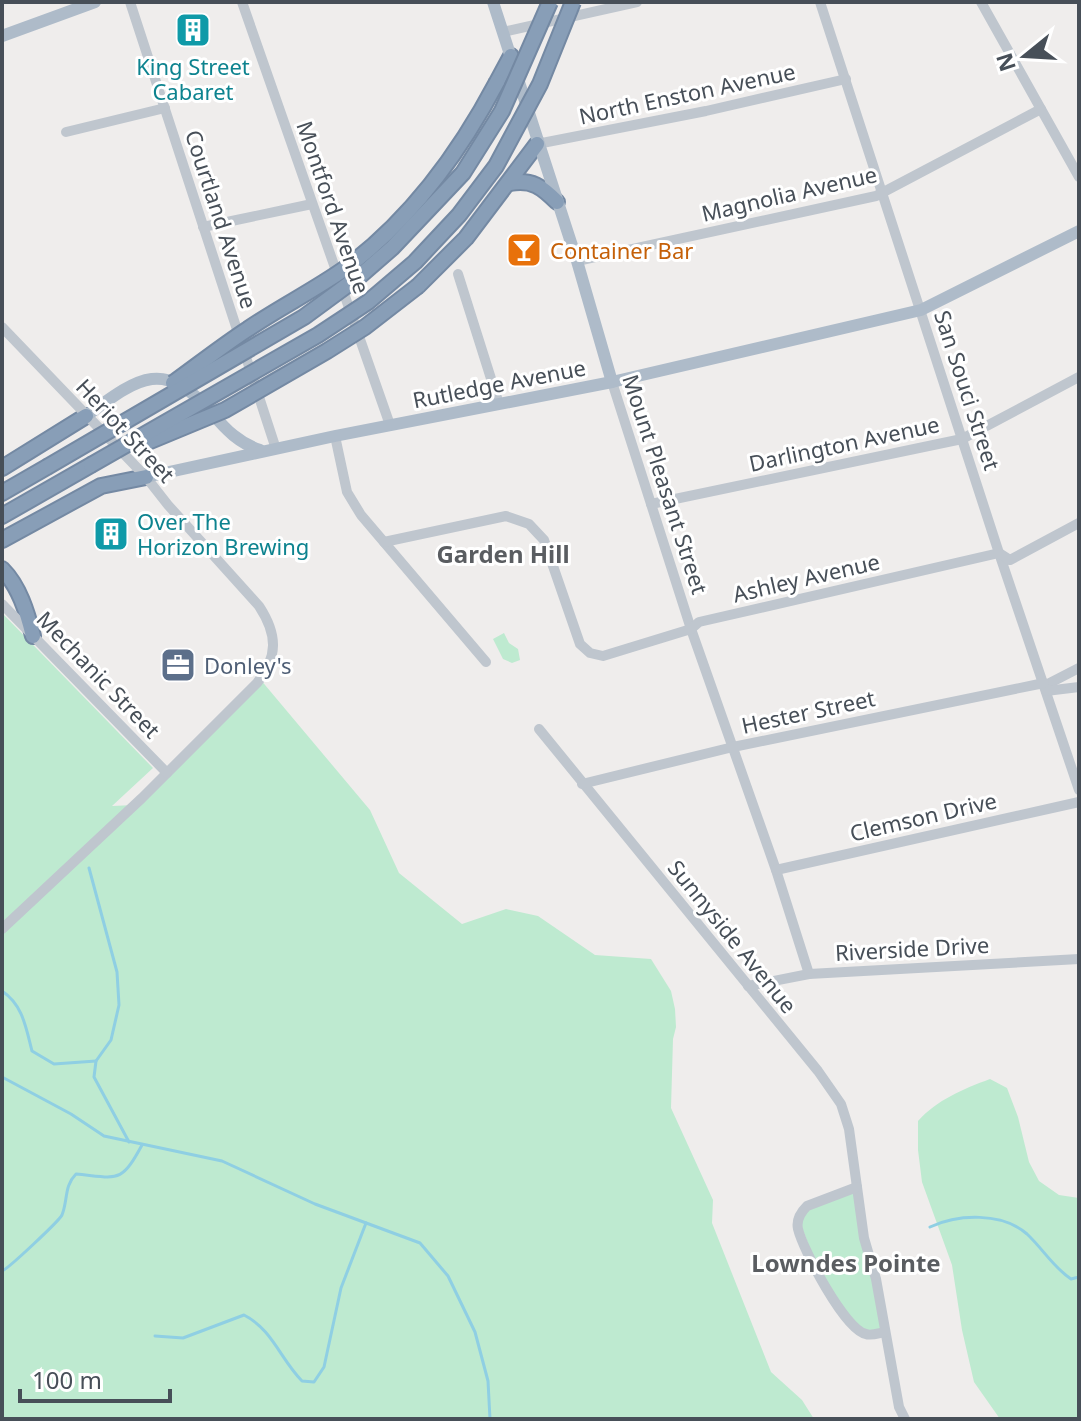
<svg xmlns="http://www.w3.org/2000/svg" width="1081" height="1421" viewBox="0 0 1081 1421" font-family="'Noto Sans',sans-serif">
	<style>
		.green { fill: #beead0 }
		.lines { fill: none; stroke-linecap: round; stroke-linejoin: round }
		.stream { stroke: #8fcfe3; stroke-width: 3 }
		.highway-casing { stroke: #7489a3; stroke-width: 18 }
		.minor { stroke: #bfc6ce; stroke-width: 10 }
		.major { stroke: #aebbc9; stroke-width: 12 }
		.highway { stroke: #889eb7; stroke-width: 14 }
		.highway-bridge-casing { stroke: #7489a3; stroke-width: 18; stroke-linecap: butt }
		.highway-bridge { stroke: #889eb7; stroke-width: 14 }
		.labels { text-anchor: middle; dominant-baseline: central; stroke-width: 6; stroke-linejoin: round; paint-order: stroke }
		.culture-label { font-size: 22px; fill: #0d838f; stroke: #fff }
		.street-label { font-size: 22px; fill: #474f58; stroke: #fff }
		.food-label { font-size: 22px; fill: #c56008; stroke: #fff; text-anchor: start }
		.service-label { font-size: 22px; fill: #4e5e75; stroke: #fff; text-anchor: start }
		.neighbourhood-label { font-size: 24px; font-weight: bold; fill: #5a5d61; stroke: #fff }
	</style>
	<rect width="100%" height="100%" fill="#efedec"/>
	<!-- green -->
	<g class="green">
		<path d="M2 613 153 768 112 806 135 805 260 679 370 810 399 873 462 924 506 909 538 916 595 955 651 959 671 991 675 1009 676 1027 673 1039 671 1108 713 1200 712 1223 771 1372 802 1400 814 1419H2Z"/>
		<path d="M504 633 509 643 518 649 520 660 512 663 503 659 493 639Z"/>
		<path d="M990 1079 1007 1088 1018 1117 1029 1162 1039 1181 1059 1195 1079 1198V1419H1000L974 1382 962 1330 952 1265 922 1182 918 1150V1121C937 1100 963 1089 990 1079Z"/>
		<path d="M857 1187 885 1332 868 1335 826 1290 799 1220 801 1212Z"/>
	</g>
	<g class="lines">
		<!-- stream -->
		<g class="stream">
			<path d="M89 868 117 972 119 1005 111 1040 96 1061 94 1077 129 1142"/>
			<path d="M2 991C23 1005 26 1028 32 1051L54 1064 96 1061"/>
			<path d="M2 1077 71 1114 104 1136 222 1161 315 1204 420 1243 448 1276 475 1332 488 1381 490 1419"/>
			<path d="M930 1227C958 1214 1002 1212 1027 1234 1043 1249 1053 1267 1071 1279L1079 1277"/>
			<path d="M2 1271C8 1269 59 1221 62 1215 68 1200 64 1186 76 1174 118 1178 121 1184 142 1145"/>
			<path d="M155 1336 183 1338 244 1315C272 1329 281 1360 302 1381L314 1382 324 1367 341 1288 366 1223"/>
		</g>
		<defs>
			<g id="highway">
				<path d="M497 82 511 56"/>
				<path d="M510 183C532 179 542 187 557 202"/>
				<path d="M418 286 466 238 537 144"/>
				<path d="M2 468 86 416"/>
				<path d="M2 493 47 467"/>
				<path d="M2 516 91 465"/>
				<path d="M2 540 101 486 146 477"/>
				<path d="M2 569C19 586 27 612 33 636"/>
			</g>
		</defs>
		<!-- highway casing -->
		<use href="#highway" class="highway-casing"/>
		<!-- minor -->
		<g class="minor">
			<path d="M130 2 276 449"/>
			<path d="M242 2 390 425"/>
			<path d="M820 2 999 553 1079 790"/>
			<path d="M981 2 1079 177"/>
			<path d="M503 32 637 2"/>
			<path d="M66 132 165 108"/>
			<path d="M537 144 706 111 846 79"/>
			<path d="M203 227 312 204"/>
			<path d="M577 261 876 196 1041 109"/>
			<path d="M458 274 499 404"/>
			<path d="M2 327 146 477 168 505 259 606C278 635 278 657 257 683L142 798 2 929"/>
			<path d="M612 382 691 629 776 870 809 974"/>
			<path d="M335 436 347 492 361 515 486 662"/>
			<path d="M651 504 962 439 1079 377"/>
			<path d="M384 542 506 516 529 524 544 540 580 644 590 653 603 656 691 629 699 622 999 553 1010 560 1079 523"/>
			<path d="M2 604 167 773"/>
			<path d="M1044 686 1079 668"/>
			<path d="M1046 691 1079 687"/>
			<path d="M539 729 818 1071 841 1104 849 1129 864 1238 876 1279 899 1407 905 1419"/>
			<path d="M582 784 733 747 1044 683"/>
			<path d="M776 870 1079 802"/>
			<path d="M748 986 809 974 1079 959"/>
			<path d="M857 1187 807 1206C801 1212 796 1220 798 1229 803 1250 845 1330 866 1334 871 1336 879 1333 885 1332"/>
		</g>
		<!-- major -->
		<g class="major">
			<path d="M493 2 577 261 612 382"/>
			<path d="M2 36 95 2"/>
			<path d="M86 416C138 378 163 357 212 413 226 430 239 443 260 450"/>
			<path d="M146 477 335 436 612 382 921 310 1079 231"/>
		</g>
		<!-- highway -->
		<use href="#highway" class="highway"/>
		<defs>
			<g id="highway-bridge">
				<path d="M173 383C198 365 222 346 248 329 280 307 315 290 347 267 411 219 460 152 497 82"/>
				<path d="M143 444 225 410 327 351 365 327 418 286"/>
				<path d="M91 465 318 335 368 302 415 262 459 215 496 166 540 84 573 2"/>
				<path d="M47 467 304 317 361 275 392 248 463 173 502 111 550 2"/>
			</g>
		</defs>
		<!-- highway-bridge casing -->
		<use href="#highway-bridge" class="highway-bridge-casing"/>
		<!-- highway-bridge -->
		<use href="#highway-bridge" class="highway-bridge"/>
	</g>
	<!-- icons -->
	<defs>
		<symbol id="building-square" viewBox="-11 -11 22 22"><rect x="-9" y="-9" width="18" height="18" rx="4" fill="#0f9aa8" stroke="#fff"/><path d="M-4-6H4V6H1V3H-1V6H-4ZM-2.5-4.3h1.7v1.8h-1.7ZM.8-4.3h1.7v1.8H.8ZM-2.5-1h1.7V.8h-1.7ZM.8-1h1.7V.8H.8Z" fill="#fff"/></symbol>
		<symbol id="bar-square" viewBox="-11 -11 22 22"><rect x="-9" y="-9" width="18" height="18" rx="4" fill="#e8710a" stroke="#fff"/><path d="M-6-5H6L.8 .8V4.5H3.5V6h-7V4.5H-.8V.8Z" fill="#fff"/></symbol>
		<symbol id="office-square" viewBox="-11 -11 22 22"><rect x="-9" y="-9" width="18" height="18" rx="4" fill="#5c6f8a" stroke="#fff"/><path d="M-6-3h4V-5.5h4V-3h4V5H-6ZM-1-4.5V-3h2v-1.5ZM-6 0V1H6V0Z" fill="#fff"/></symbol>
	</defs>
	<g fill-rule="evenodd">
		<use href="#building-square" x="173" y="10" width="40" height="40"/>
		<use href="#bar-square" x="504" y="230" width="40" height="40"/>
		<use href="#building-square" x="91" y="514" width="40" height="40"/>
		<use href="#office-square" x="158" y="645" width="40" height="40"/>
	</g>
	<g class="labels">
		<!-- culture labels -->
		<g class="culture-label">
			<text x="193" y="66">King Street<tspan x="193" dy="25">Cabaret</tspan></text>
			<text x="137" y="521" text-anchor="start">Over The<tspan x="137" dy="25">Horizon Brewing</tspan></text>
		</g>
		<!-- street labels -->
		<g class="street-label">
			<text transform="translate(687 93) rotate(-12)">North Enston Avenue</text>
			<text transform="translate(789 193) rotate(-13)">Magnolia Avenue</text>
			<text transform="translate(334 207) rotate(71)">Montford Avenue</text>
			<text transform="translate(222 219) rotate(72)">Courtland Avenue</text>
			<text transform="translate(499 383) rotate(-11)">Rutledge Avenue</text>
			<text transform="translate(968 390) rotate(72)">San Souci Street</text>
			<text transform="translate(126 430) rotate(47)">Heriot Street</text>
			<text transform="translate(844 443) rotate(-12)">Darlington Avenue</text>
			<text transform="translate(666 484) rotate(72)">Mount Pleasant Street</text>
			<text transform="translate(806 577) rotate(-13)">Ashley Avenue</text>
			<text transform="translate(99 674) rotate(46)">Mechanic Street</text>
			<text transform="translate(808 711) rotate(-12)">Hester Street</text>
			<text transform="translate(923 816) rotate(-13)">Clemson Drive</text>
			<text transform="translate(733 936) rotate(51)">Sunnyside Avenue</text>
			<text transform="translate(912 948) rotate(-3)">Riverside Drive</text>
		</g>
		<!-- food labels -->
		<g class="food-label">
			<text x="550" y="250">Container Bar</text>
		</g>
		<!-- service labels -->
		<g class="service-label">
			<text x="204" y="665">Donley's</text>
		</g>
		<!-- neighbourhood labels -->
		<g class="neighbourhood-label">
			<text x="503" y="553">Garden Hill</text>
			<text x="846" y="1262">Lowndes Pointe</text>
		</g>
	</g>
	<!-- border -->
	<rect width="1081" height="1421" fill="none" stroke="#474f58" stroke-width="8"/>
	<!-- north arrow -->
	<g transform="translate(1025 56) rotate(252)" stroke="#ffffff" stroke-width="6" paint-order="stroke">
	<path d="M0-6L14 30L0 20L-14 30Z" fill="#474f58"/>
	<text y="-12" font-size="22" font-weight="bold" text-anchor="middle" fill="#474f58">N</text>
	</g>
	<!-- scale -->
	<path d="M20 1389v12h150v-12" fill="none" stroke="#474f58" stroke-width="4"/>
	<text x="32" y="1389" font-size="24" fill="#474f58" stroke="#ffffff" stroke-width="6" paint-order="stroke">100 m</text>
</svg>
